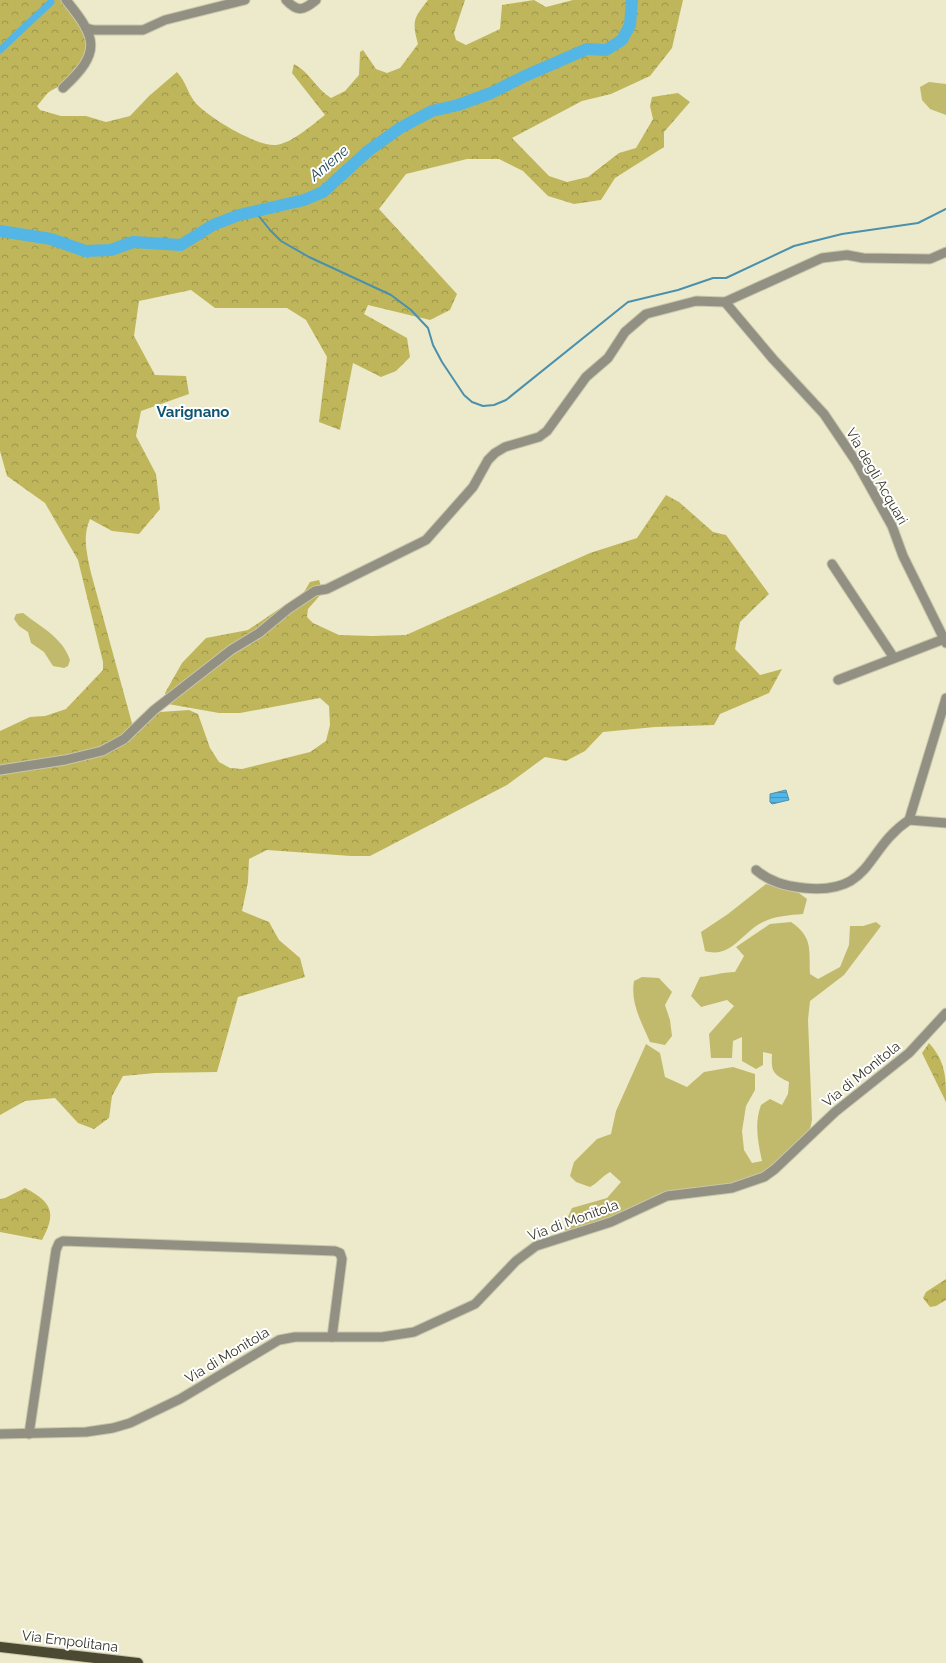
<svg xmlns="http://www.w3.org/2000/svg" width="946" height="1663" viewBox="0 0 946 1663" font-family="Raleway,sans-serif">
	<style>
		.green { fill: #c1ba6c }
		.forest { fill: url(#forest-crowns) }
		.water { fill: url(#water-rules); stroke: #4b90ad }
		.lines { fill: none; stroke-linecap: round; stroke-linejoin: round }
		.stream { stroke: #4b90ad; stroke-width: 2 }
		.canal { stroke: #53b6e5; stroke-width: 7 }
		.river { stroke: #53b6e5; stroke-width: 12 }
		.minor-casing { stroke: #c8c6aa; stroke-width: 11 }
		.major-casing { stroke: #c8c6aa; stroke-width: 12 }
		.minor { stroke: #919083; stroke-width: 9 }
		.major { stroke: #4b4932; stroke-width: 10 }
		.labels { text-anchor: middle; dominant-baseline: central; stroke-width: 4; stroke-linejoin: round; paint-order: stroke }
		.street-label { font-size: 14px; fill: #373629; stroke: #fff }
		.water-label { font-size: 15px; font-style: italic; fill: #0f3b4e; stroke: #fff }
		.neighbourhood-label { font-size: 15px; font-weight: bold; fill: #0f5571; stroke: #fff }
	</style>
	<defs>
		<pattern id="forest-crowns" width="20" height="18" patternUnits="userSpaceOnUse"><rect width="20" height="18" fill="#bfb65b"/><path d="M2 6a3 3 0 1 1 6 0M12 15a3 3 0 1 1 6 0" fill="none" stroke="#9c954b"/></pattern>
		<pattern id="water-rules" width="6" height="5" patternUnits="userSpaceOnUse"><rect width="6" height="5" fill="#53b6e5"/><path d="M0 2.5h6" fill="none" stroke="#4695ba"/></pattern>
	</defs>
	<rect width="100%" height="100%" fill="#eceaca"/>
	<!-- green -->
	<g class="green">
		<path d="M929 82 946 84V115L930 109 922 100 920 87Z"/>
		<path d="M23 613C41 627 63 638 70 660L68 666 64 668 53 666 44 652 31 643 28 632 19 626 14 619 16 614Z"/>
		<path d="M766 884 799 893 807 899 803 914C790 915 775 916 763 922 742 932 731 959 705 951L701 932 728 914Z"/>
		<path d="M791 922C813 937 809 949 810 974L818 979 840 967 849 945 850 926H863L876 922 881 926 844 975 810 1001 808 1020 812 1120 809 1134 773 1167 758 1177 730 1186 675 1190 602 1221 565 1231V1223L572 1208 607 1198 621 1182 610 1172C602 1176 598 1183 590 1187L576 1182 570 1176 574 1162 597 1139 611 1134 616 1111 646 1044 660 1053 665 1077 687 1087 704 1072 733 1067 755 1074V1090L746 1106 742 1131 744 1150 752 1163 762 1161C758 1142 754 1124 761 1105L770 1099 782 1105 788 1094 789 1082C773 1074 771 1072 772 1054L763 1052V1065L756 1069 742 1061V1037L733 1041 732 1058H711L709 1034 734 1006 727 1000 701 1007 691 996 700 977C712 976 722 972 735 972L744 956 736 947 770 924Z"/>
		<path d="M642 977 659 978 672 992 665 1005 670 1020 672 1036 665 1045 650 1042C642 1023 630 1003 634 981Z"/>
	</g>
	<!-- forest -->
	<g class="forest">
		<path d="M0 0H62C92 36 96 49 62 84 59 87 53 89 49 92 45 95 41 102 37 106L40 110 61 116H86L106 122 130 116 149 96 177 72C186 82 187 91 194 101 204 115 257 147 276 145 292 143 312 125 325 115L292 73 294 64C310 72 316 89 331 98L345 91 359 75 360 52 363 50 376 69 387 73 400 68 418 44C412 21 413 19 428 0H465L454 33 456 40 466 45 500 29 502 5 534 0 546 7 573 0H683L672 48 650 76 611 94 582 101 512 138 549 176 567 182 588 177 619 153 636 148 653 119 650 106 652 97 678 93 690 102 664 132V147L615 178 601 200 574 204 548 196 523 171 499 159H467L406 174 379 209 457 294 450 310 430 320 368 305 364 314 407 338 410 357 396 371 381 377 353 363 340 430 319 422 327 357 306 320 287 308H215L191 290 139 301 134 336 155 375 186 376 189 394 141 411 136 436 156 474 160 509 139 534 112 531 90 519C82 537 87 554 91 573L133 727 101 749 0 768V731L30 717 45 716 66 709 103 670V662L78 560 45 503 7 476 0 451Z"/>
		<path d="M666 495 679 502 713 532 726 535 769 594 740 622 735 649 760 675 782 669 769 693 720 714 714 725 655 727 603 732 585 751 566 761 545 757 507 785 370 856H351L267 850 249 859 248 882 242 911 269 922 279 940 300 958 305 977 238 997 217 1072 155 1073 123 1076 112 1096 109 1118 94 1129 78 1123 55 1098 25 1101 0 1115V773L105 753 160 712 189 710 198 714 210 748 219 762 230 768 242 769 310 752 326 741 330 725 329 706 320 698 240 713H219L168 704 165 693 182 663 206 638 248 630 304 592 310 582 319 580 323 592 308 609 307 617 313 623 339 635 372 636 406 635 590 553 637 538Z"/>
		<path d="M929 1043C946 1062 946 1078 946 1102L922 1053Z"/>
		<path d="M25 1188C52 1202 57 1213 42 1240L0 1232V1199L5 1198Z"/>
		<path d="M946 1279V1300L936 1306 930 1307 923 1298 926 1292Z"/>
	</g>
	<!-- water -->
	<path class="water" d="M786 790 789 800 772 804 770 802V794Z"/>
	<g class="lines">
		<!-- stream -->
		<path class="stream" d="M254 210 270 230 281 241 309 257 391 295 411 310 428 328 433 345 442 362 464 395 472 402 483 406 494 405 506 400 628 302 678 290 713 278H726L794 246 842 234 918 223 946 209"/>
		<!-- canal -->
		<path class="canal" d="M0 50 51 2"/>
		<!-- river -->
		<path class="river" d="M0 231 51 239 85 251 111 250 133 242 181 245 213 225 239 215 304 200 323 192 368 151 400 128 432 111 458 105 491 93 525 76 587 49 606 50 622 40 630 25 632 0"/>
		<defs>
			<g id="minor">
				<path d="M286 0C298 13 304 10 316 0"/>
				<path d="M86 28 94 30H143L165 20 245 0"/>
				<path d="M63 88C102 52 97 38 66 0"/>
				<path d="M725 302 773 359 824 414 857 463 892 526 903 556 946 643"/>
				<path d="M832 564 894 658"/>
				<path d="M838 680 944 639"/>
				<path d="M0 770 65 760 102 751 124 739 154 710 231 650 259 633 288 609 315 591 327 589 426 540 473 487 488 460 495 453 505 447 539 437 547 431 586 377 608 358 625 332 646 314 696 301 725 302 822 258 847 255 863 258 930 259 946 252"/>
				<path d="M909 820 946 698"/>
				<path d="M756 870C770 882 785 886 804 888 873 895 864 850 909 820L946 823"/>
				<path d="M0 1434 86 1432 113 1428 130 1423 180 1399 279 1340 295 1337H382L414 1332 475 1304 516 1261 536 1246 611 1222 667 1196 732 1188 764 1177 775 1169 835 1112 909 1053 946 1013"/>
				<path d="M29 1434 56 1250 59 1243 63 1241 335 1251 340 1253 342 1259 332 1337"/>
			</g>
			<path id="major" d="M0 1647 138 1663"/>
		</defs>
		<!-- minor casing -->
		<use href="#minor" class="minor-casing"/>
		<!-- major casing -->
		<use href="#major" class="major-casing"/>
		<!-- minor -->
		<use href="#minor" class="minor"/>
		<!-- major -->
		<use href="#major" class="major"/>
	</g>
	<g class="labels">
		<!-- street labels -->
		<g class="street-label">
			<text transform="translate(877 476) rotate(60)">Via degli Acquari</text>
			<text transform="translate(861 1074) rotate(-39)">Via di Monitola</text>
			<text transform="translate(573 1220) rotate(-20)">Via di Monitola</text>
			<text transform="translate(227 1355) rotate(-31)">Via di Monitola</text>
			<text transform="translate(70 1641) rotate(7)">Via Empolitana</text>
		</g>
		<!-- water labels -->
		<g class="water-label">
			<text transform="translate(329 163) rotate(-40)">Aniene</text>
		</g>
		<!-- neighbourhood labels -->
		<g class="neighbourhood-label">
			<text x="193" y="412">Varignano</text>
		</g>
	</g>
</svg>
